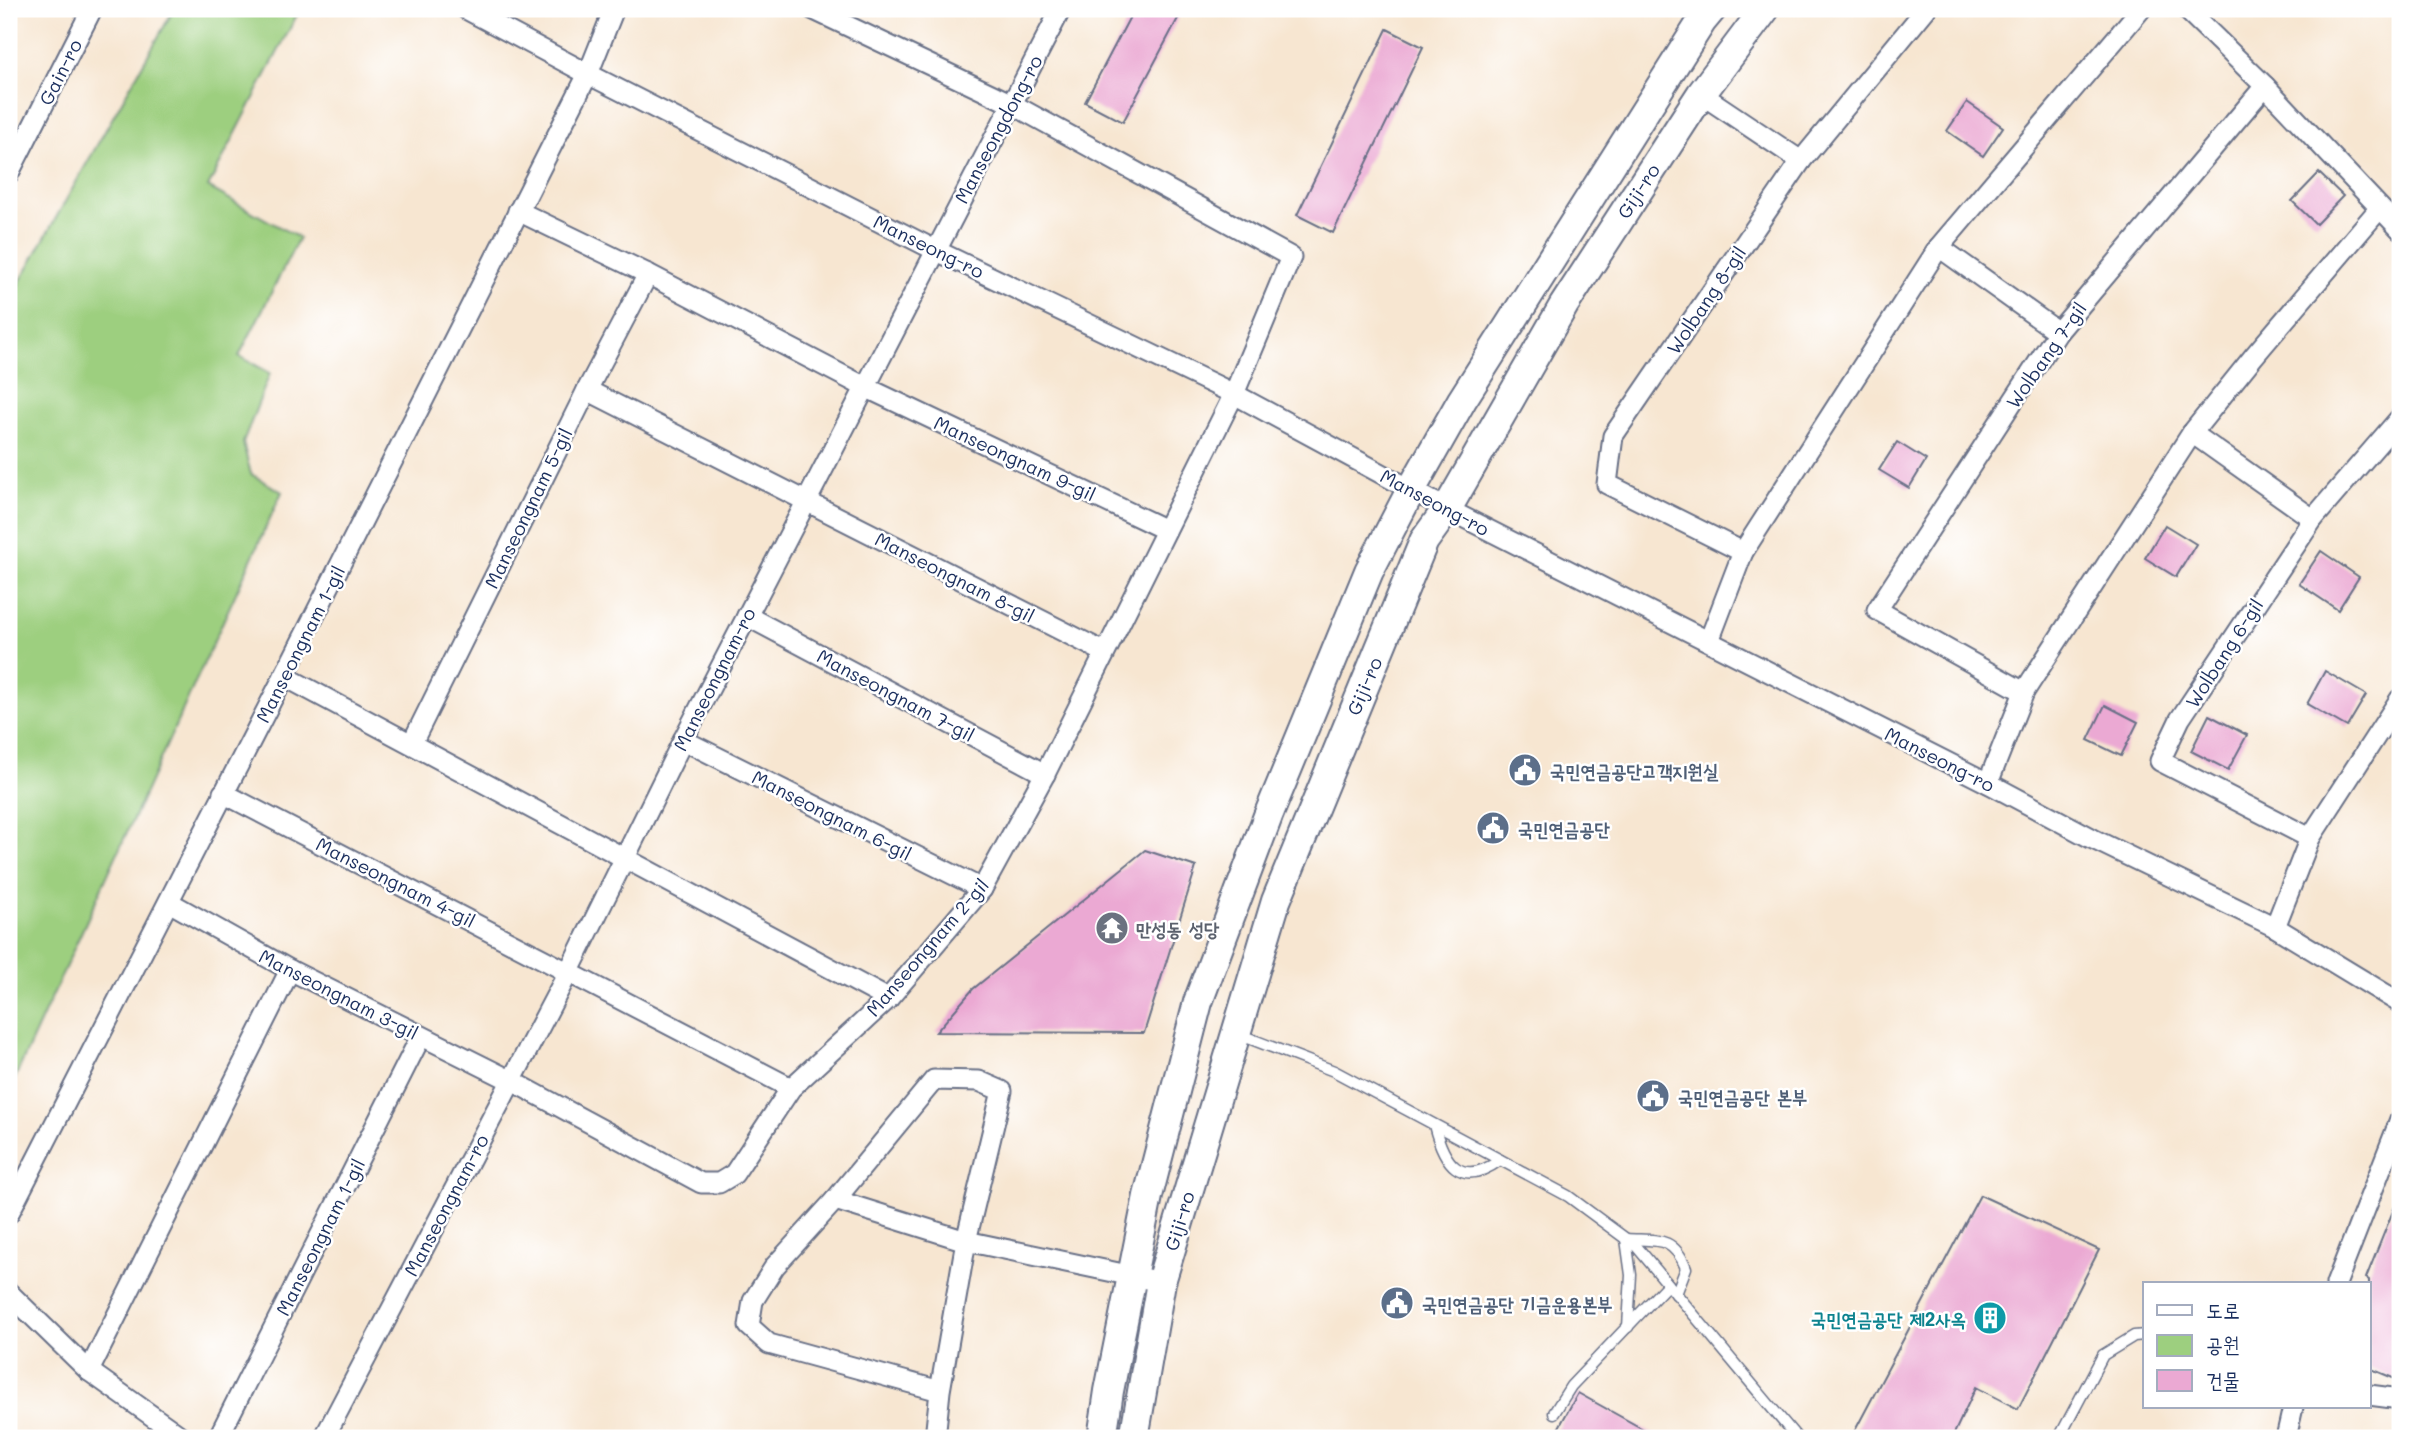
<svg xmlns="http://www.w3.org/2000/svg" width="2409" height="1447" viewBox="0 0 2409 1447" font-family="Mali,'Poor Story',sans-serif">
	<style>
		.green { fill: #9dcf7f; stroke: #5c7f6e; stroke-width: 2 }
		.building { fill: #eba9d3 }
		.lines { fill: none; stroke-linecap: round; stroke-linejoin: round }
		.lane-casing { stroke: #686f86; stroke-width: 13 }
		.street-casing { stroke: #686f86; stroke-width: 23 }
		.secondary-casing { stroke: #686f86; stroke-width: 32 }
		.lane { stroke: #fff; stroke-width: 10 }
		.street { stroke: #fff; stroke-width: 19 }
		.secondary { stroke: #fff; stroke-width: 28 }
		.labels { text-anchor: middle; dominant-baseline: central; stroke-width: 5; stroke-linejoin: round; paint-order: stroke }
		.street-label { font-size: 19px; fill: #1b2f5e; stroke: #fff }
		.service-label { font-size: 19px; font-weight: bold; fill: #4e5e75; stroke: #fff; text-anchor: start }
		.worship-label { font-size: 19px; font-weight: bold; fill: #5b616d; stroke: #fff; text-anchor: start }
		.culture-label { font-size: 19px; font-weight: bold; fill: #0d838f; stroke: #fff; text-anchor: end }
	</style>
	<rect width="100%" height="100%" fill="#fff"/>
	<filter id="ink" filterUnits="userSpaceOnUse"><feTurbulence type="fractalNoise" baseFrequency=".0143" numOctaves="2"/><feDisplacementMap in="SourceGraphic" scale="14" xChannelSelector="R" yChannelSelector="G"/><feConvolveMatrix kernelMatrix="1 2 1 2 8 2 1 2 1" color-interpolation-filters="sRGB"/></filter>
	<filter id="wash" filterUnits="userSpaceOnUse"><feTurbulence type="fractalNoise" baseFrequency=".00686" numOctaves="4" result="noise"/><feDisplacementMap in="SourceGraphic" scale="28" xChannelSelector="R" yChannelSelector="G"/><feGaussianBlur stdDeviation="1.57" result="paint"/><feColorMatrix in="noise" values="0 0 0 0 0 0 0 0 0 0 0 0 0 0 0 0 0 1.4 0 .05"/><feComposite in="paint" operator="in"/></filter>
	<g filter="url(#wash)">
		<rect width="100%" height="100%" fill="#f7e6d1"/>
		<!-- green -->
		<path class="green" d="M174 9H300L208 187 299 238 239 356 270 373 243 443 251 474 282 492 9 1091V301Z"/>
		<g id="blocks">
			<!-- building -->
			<g class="building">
				<path d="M1134 9H1183L1123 122 1085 102Z"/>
				<path d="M1387 29 1423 47 1333 233 1297 215Z"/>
				<path d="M1967 102 2003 127 1983 156 1947 131Z"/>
				<path d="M2319 173 2343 196 2316 224 2292 201Z"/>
				<path d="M1897 442 1926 460 1909 488 1879 470Z"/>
				<path d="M2165 525 2196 544 2176 577 2145 558Z"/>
				<path d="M2321 551 2359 577 2338 610 2299 584Z"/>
				<path d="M2325 671 2366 695 2347 727 2307 704Z"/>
				<path d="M2105 705 2138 722 2121 756 2088 740Z"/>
				<path d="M2209 715 2247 735 2228 770 2191 751Z"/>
				<path d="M1145 850 1196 867 1144 1033 936 1032 973 989Z"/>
				<path d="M1980 1195 2099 1250 2018 1409 1976 1387 1952 1438H1851Z"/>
				<path d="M2399 1196H2400V1381L2369 1368V1280L2366 1278Z"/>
				<path d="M1578 1393 1659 1438H1553Z"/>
			</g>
		</g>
	</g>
	<g filter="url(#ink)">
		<use href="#blocks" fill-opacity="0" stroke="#686f86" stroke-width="2"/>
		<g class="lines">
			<defs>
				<g id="lane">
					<path d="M1238 1034 1334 1071 1568 1196 1637 1247 1797 1438"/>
					<path d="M1434 1125C1444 1163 1460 1189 1500 1160"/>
					<path d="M1628 1327 1631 1275 1626 1239C1656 1241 1673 1235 1686 1268L1676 1294"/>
					<path d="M1554 1413 1571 1386 1668 1284"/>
					<path d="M2059 1438 2103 1355 2134 1336 2145 1335"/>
				</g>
				<g id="street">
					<path d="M466 9 588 74 935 250 1234 394 1447 509 1988 783 2093 839 2275 927 2400 1003"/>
					<path d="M2186 9 2265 86 2400 229"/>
					<path d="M1701 94 1801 161"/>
					<path d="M9 173 92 9"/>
					<path d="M518 211 648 274 865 387 1166 530"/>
					<path d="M1939 247 2058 332"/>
					<path d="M587 390 1104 652"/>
					<path d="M2192 433 2313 519"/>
					<path d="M1743 552 1607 484 1613 436 1801 161 1926 9"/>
					<path d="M747 616 1045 774"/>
					<path d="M1709 641 1743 552 1939 247 2141 9"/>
					<path d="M284 676 888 999"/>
					<path d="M2024 692 1877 610 2058 332 2265 86"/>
					<path d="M683 740 982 889"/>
					<path d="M412 743 587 390 648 274"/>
					<path d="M1988 783 2024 692 2192 433 2254 356 2379 209"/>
					<path d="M223 793 791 1088"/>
					<path d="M2310 838 2160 761 2180 719 2313 519 2400 418"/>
					<path d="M169 902 290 970 512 1081 701 1183H719L734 1174 791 1088 888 999 982 889 1045 774 1234 394 1291 257 1012 104 812 9"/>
					<path d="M2275 927 2310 838 2400 699"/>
					<path d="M835 1200 966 1241 1161 1282"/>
					<path d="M9 1213 284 676 588 74 614 9"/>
					<path d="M2336 1284 2400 1120"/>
					<path d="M9 1293 89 1371 183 1438"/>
					<path d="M89 1371 290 970"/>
					<path d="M2369 1395 2400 1399"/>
					<path d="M218 1438 421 1036"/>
					<path d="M324 1438 569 971 683 740 1061 9"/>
					<path d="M935 1438 940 1391 966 1241 1002 1091 979 1081 934 1080 835 1200 775 1266 753 1301 749 1326 769 1344 940 1391"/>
					<path d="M2286 1438 2293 1407"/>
				</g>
				<g id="secondary">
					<path d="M1102 1438 1109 1391 1148 1196 1198 1002 1268 816 1369 571 1411 490 1462 400 1702 21 1712 9"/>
					<path d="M1134 1438 1161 1282 1276 901 1424 541 1447 509 1564 305 1701 94 1765 9"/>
				</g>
			</defs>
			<!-- lane casing -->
			<use href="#lane" class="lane-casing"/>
			<!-- street casing -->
			<use href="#street" class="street-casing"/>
			<!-- secondary casing -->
			<use href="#secondary" class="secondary-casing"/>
			<!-- lane -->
			<use href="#lane" class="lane"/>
			<!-- street -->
			<use href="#street" class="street"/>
			<!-- secondary -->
			<use href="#secondary" class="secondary"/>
		</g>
	</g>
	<!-- icons -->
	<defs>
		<symbol id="civic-disc" viewBox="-11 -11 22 22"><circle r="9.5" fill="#5c6f8a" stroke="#fff"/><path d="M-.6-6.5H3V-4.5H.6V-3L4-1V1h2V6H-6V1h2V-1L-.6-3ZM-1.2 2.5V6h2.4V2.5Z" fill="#fff"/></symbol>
		<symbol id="temple-disc" viewBox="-11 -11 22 22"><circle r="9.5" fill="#6b7280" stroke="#fff"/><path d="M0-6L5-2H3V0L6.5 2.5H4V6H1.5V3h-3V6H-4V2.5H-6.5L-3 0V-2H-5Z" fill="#fff"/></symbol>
		<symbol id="building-disc" viewBox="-11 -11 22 22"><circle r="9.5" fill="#0f9aa8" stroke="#fff"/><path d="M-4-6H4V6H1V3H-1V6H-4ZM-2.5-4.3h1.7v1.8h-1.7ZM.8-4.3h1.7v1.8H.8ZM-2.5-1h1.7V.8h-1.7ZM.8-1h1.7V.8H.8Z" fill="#fff"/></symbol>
	</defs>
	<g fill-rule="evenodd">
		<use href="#civic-disc" x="1506" y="751" width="38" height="38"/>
		<use href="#civic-disc" x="1474" y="809" width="38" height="38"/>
		<use href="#temple-disc" x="1093" y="909" width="38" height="38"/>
		<use href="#civic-disc" x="1634" y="1077" width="38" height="38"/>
		<use href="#civic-disc" x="1378" y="1284" width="38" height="38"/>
		<use href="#building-disc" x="1971" y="1299" width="38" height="38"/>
	</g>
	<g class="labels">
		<!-- street labels -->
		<g class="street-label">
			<text transform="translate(60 72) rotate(-63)">Gain-ro</text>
			<text transform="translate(998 129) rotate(-62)">Manseongdong-ro</text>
			<text transform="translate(1638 191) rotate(-57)">Giji-ro</text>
			<text transform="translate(929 246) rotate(26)">Manseong-ro</text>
			<text transform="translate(1706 300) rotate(-56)">Wolbang 8-gil</text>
			<text transform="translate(2046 355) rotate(-55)">Wolbang 7-gil</text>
			<text transform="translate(1015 458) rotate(25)">Manseongnam 9-gil</text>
			<text transform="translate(1435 502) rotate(28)">Manseong-ro</text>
			<text transform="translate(528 508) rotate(-64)">Manseongnam 5-gil</text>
			<text transform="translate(955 577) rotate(27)">Manseongnam 8-gil</text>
			<text transform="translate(300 644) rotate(-63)">Manseongnam 1-gil</text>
			<text transform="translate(2224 653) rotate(-57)">Wolbang 6-gil</text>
			<text transform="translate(714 679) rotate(-63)">Manseongnam-ro</text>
			<text transform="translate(1364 686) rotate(-67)">Giji-ro</text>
			<text transform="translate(896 695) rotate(28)">Manseongnam 7-gil</text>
			<text transform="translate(1940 759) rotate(27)">Manseong-ro</text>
			<text transform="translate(832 815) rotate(27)">Manseongnam 6-gil</text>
			<text transform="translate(396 882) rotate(27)">Manseongnam 4-gil</text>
			<text transform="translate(927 947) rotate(-49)">Manseongnam 2-gil</text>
			<text transform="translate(339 994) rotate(27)">Manseongnam 3-gil</text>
			<text transform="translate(446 1205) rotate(-62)">Manseongnam-ro</text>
			<text transform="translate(1179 1221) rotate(-73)">Giji-ro</text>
			<text transform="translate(320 1237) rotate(-63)">Manseongnam 1-gil</text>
		</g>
		<!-- service labels -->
		<g class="service-label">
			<text x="1550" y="770">국민연금공단고객지원실</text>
			<text x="1518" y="828">국민연금공단</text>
			<text x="1678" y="1096">국민연금공단 본부</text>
			<text x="1422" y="1303">국민연금공단 기금운용본부</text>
		</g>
		<!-- worship labels -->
		<g class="worship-label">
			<text x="1136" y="928">만성동 성당</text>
		</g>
		<!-- culture labels -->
		<g class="culture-label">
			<text x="1966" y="1318">국민연금공단 제2사옥</text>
		</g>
	</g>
	<!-- margin -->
	<rect width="2409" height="1447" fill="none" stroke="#fff" stroke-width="35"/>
	<!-- legend -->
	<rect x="2143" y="1282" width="228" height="126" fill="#ffffff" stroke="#a4acbf" stroke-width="2"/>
	<rect x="2157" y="1305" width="35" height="10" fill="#ffffff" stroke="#a4acbf" stroke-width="2"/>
	<text x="2206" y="1318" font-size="21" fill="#1b2f5e">도로</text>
	<rect x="2157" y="1335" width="35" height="21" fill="#9dcf7f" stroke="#a4acbf" stroke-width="2"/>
	<text x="2206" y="1352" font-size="21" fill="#1b2f5e">공원</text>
	<rect x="2157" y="1370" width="35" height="21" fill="#eba9d3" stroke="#a4acbf" stroke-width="2"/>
	<text x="2206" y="1388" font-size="21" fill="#1b2f5e">건물</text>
</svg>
